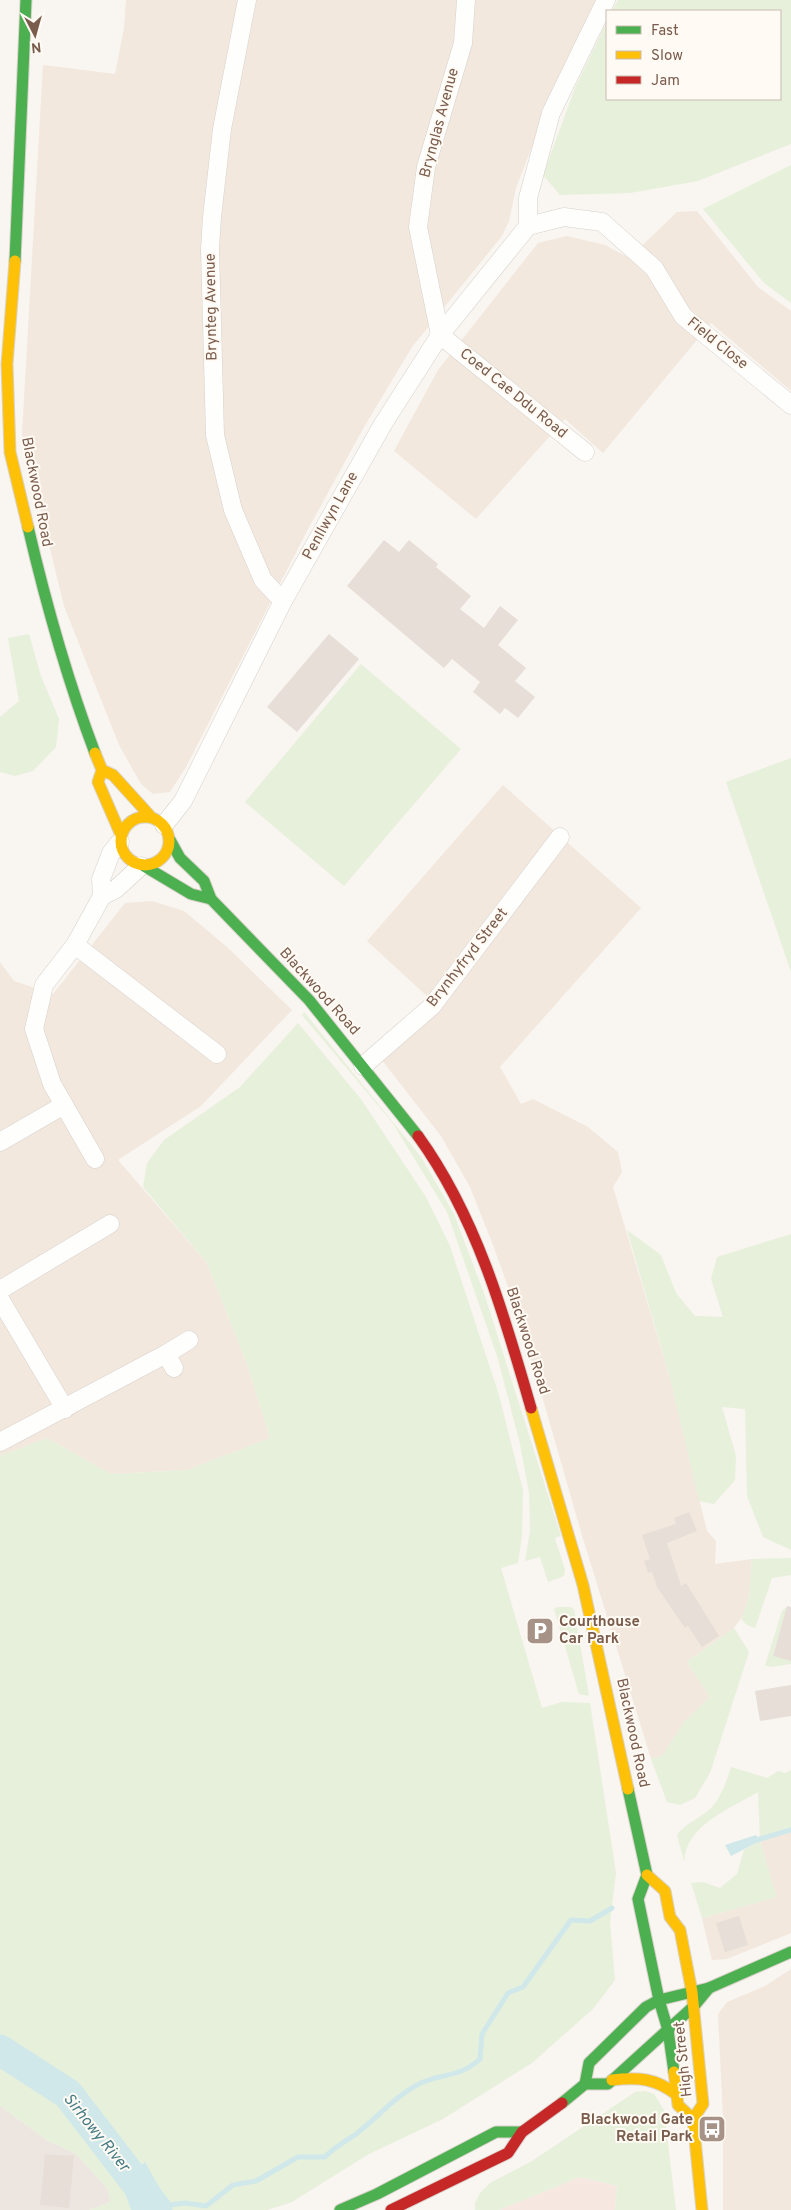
<svg xmlns="http://www.w3.org/2000/svg" width="791" height="2210" viewBox="0 0 791 2210" font-family="Overpass,sans-serif">
	<style>
		.residential { fill: #f2e8de }
		.commercial { fill: #f6e8e1 }
		.industrial { fill: #ede5e0 }
		.green { fill: #e7f0db }
		.water { fill: #d0e8ea }
		.lines { fill: none; stroke-linecap: round; stroke-linejoin: round }
		.stream { stroke: #d0e8ea; stroke-width: 5 }
		.river { stroke: #d0e8ea; stroke-width: 31 }
		.building { fill: #e6ded7 }
		.street-casing { stroke: #d7d1cb; stroke-width: 19 }
		.fast-casing { stroke: #d9d2cb; stroke-width: 13 }
		.slow-casing { stroke: #d9d2cb; stroke-width: 13 }
		.jam-casing { stroke: #d9d2cb; stroke-width: 13 }
		.street { stroke: #fefefd; stroke-width: 18 }
		.fast { stroke: #4caf50; stroke-width: 11 }
		.slow { stroke: #ffc107; stroke-width: 11 }
		.jam { stroke: #c62828; stroke-width: 11 }
		.labels { text-anchor: middle; dominant-baseline: central; stroke-width: 4; stroke-linejoin: round; paint-order: stroke }
		.street-label { font-size: 15px; fill: #7a5c4d; stroke: #fffaf3 }
		.poi-label { font-size: 15px; font-weight: bold; fill: #7a5c4d; stroke: #fffaf3; text-anchor: start }
		.water-label { font-size: 16px; font-style: italic; fill: #437c86; stroke: #fffaf3 }
	</style>
	<rect width="100%" height="100%" fill="#f9f5f0"/>
	<!-- residential -->
	<g class="residential">
		<path d="M126 0H599L544 116 516 188 509 221 502 236 412 347 364 427 307 531 186 767 170 792 153 794 141 784 119 745 64 606 22 434 43 65 115 74 124 28Z"/>
		<path d="M697 211 758 287 791 311V391L711 323 603 453 565 419 476 519 394 451 438 370 538 243 567 236 605 245 629 258 677 212Z"/>
		<path d="M503 785 641 908 500 1067 521 1104 533 1099 588 1127 618 1152 622 1172 613 1187 671 1382 707 1531 716 1541 715 1564 752 1559 749 1597 742 1617 734 1628 687 1662 710 1697 685 1721 662 1756 651 1759 581 1532 521 1323 493 1245 470 1187 441 1136 381 1059 440 1008 367 941Z"/>
		<path d="M152 901 184 911 227 947 292 1010 201 1106 118 1160 207 1263 247 1364 270 1438 187 1470 111 1474 47 1438 0 1456V962L14 981 53 994 125 903Z"/>
		<path d="M791 1832V1933L727 1959 712 1960 702 1918 776 1897 760 1841Z"/>
		<path d="M791 1969V2210H723V2118L718 2014 727 2002 765 1986Z"/>
	</g>
	<!-- commercial -->
	<path class="commercial" d="M580 2177 617 2186 615 2210H499Z"/>
	<!-- industrial -->
	<path class="industrial" d="M0 2106 48 2141 76 2154 107 2188 111 2202 89 2210H0Z"/>
	<!-- green -->
	<g class="green">
		<path d="M618 0H791V144L698 181 630 193 560 195 543 175 575 88 607 21V99H780V11H612Z"/>
		<path d="M791 165V303L764 283 703 209Z"/>
		<path d="M29 634 41 676 59 719 56 747 33 771 15 776 0 772V717L19 701 8 638Z"/>
		<path d="M361 664 461 749 344 886 245 802Z"/>
		<path d="M791 758V972L726 782Z"/>
		<path d="M304 1012 421 1157 454 1214 485 1296 561 1536 555 1538 565 1570 564 1576 548 1582 540 1557 525 1561 530 1531 529 1493 520 1444 498 1359 447 1212 392 1122 302 1015Z"/>
		<path d="M298 1023 361 1099 426 1197 450 1246 499 1395 523 1490 522 1535 518 1563 501 1568 542 1708 562 1702 590 1703 616 1873 610 1922 615 1980 593 2009 532 2063 443 2119 369 2154 292 2202 267 2210H172L144 2162 120 2179 131 2210H89L110 2202 107 2188 76 2154 48 2141 0 2106V1456L47 1438 111 1474 187 1470 270 1438 247 1364 207 1263 143 1187 147 1163 164 1140 240 1087Z"/>
		<path d="M627 1230 661 1255 676 1293 695 1316 723 1317 711 1279 717 1257 791 1234V1550L763 1537 747 1496 745 1409 722 1407 736 1456 735 1480 714 1504 699 1501 671 1382Z"/>
		<path d="M791 1558V1575L772 1578 755 1628 747 1625 741 1619 749 1597 752 1559Z"/>
		<path d="M558 1607H570L574 1609 589 1696 579 1694 554 1609Z"/>
		<path d="M787 1607H791V1613L785 1614 773 1655 791 1661V1664L770 1667 765 1665 782 1611Z"/>
		<path d="M734 1628 749 1652 710 1773 695 1798 680 1805 667 1802 651 1759 662 1756 685 1721 710 1697 687 1662Z"/>
		<path d="M731 1767 767 1778 778 1771 785 1773 791 1770V1832L760 1842 777 1897 702 1918 691 1883 703 1882 720 1888 737 1874 744 1850 760 1841 758 1792C730 1809 687 1824 684 1861L677 1835C686 1823 698 1819 709 1810 721 1799 726 1782 731 1767Z"/>
		<path d="M645 2091 654 2094 664 2110 676 2210H615L617 2186 580 2177 499 2210H475V2203L480 2193 490 2183 532 2161 635 2092Z"/>
	</g>
	<!-- water -->
	<g class="water">
		<path d="M756 1835 760 1841 731 1856 725 1845Z"/>
		<path d="M145 2162 172 2210H131L120 2179Z"/>
	</g>
	<g class="lines">
		<!-- stream -->
		<g class="stream">
			<path d="M753 1841 791 1830"/>
			<path d="M162 2206 185 2203 206 2206 233 2185 256 2181 298 2157H325C334 2147 345 2142 356 2134 378 2117 397 2094 423 2082 446 2073 460 2077 480 2059L482 2034 508 1993 523 1987 571 1920 590 1921 612 1908"/>
		</g>
		<!-- river -->
		<path class="river" d="M0 2050 68 2094 157 2210"/>
	</g>
	<!-- building -->
	<g class="building">
		<path d="M384 540 399 552 409 540 438 564 436 567 471 596 460 609 484 628 500 606 518 620 498 645 526 668 515 681 535 697 518 718 505 708 500 714 473 692 480 682 452 659 444 668 347 586Z"/>
		<path d="M329 634 359 659 297 732 267 707Z"/>
		<path d="M689 1512 697 1531 667 1543 681 1586 686 1583 719 1636 702 1647 688 1626 685 1628 657 1587 652 1572 648 1573 644 1561 650 1559 642 1535 676 1524 674 1518Z"/>
		<path d="M787 1606 791 1607V1661L773 1656Z"/>
		<path d="M791 1685V1716L760 1721 755 1691Z"/>
		<path d="M739 1916 748 1945 725 1952 716 1923Z"/>
		<path d="M45 2154 74 2156 69 2208 40 2205Z"/>
	</g>
	<g class="lines">
		<defs>
			<g id="street">
				<path d="M247 0 222 129 212 217 210 249 215 435 233 510 263 580 283 601"/>
				<path d="M466 0 463 43 426 167 418 227 440 335 585 452"/>
				<path d="M528 226 564 217 602 222 654 268 683 316 791 405"/>
				<path d="M528 226V198L551 113 606 0"/>
				<path d="M164 825 183 801 283 601 383 424 440 335 528 226"/>
				<path d="M102 896 116 889 141 866"/>
				<path d="M75 945 217 1054"/>
				<path d="M363 1066 432 1006 560 837"/>
				<path d="M0 1142 64 1105"/>
				<path d="M95 1159 52 1084 34 1029 44 985 75 945 102 896 101 879 111 853 120 842"/>
				<path d="M0 1290 110 1224"/>
				<path d="M0 1299 65 1409"/>
				<path d="M174 1368 166 1354 189 1340"/>
				<path d="M0 1442 166 1354"/>
			</g>
			<g id="fast">
				<path d="M15 261 26 0"/>
				<path d="M28 527C46 604 67 679 95 753"/>
				<path d="M170 840 180 858 204 881 211 899 309 1000 418 1136"/>
				<path d="M144 866 191 894 211 899"/>
				<path d="M628 1789 647 1875 638 1899 659 2000 668 2030 674 2072"/>
				<path d="M585 2084 589 2063 646 2007 659 2000 709 1988 791 1952"/>
				<path d="M562 2103 585 2084H608L694 2006 709 1988"/>
				<path d="M340 2210 377 2194 496 2132H522"/>
			</g>
			<g id="slow">
				<path d="M15 261 7 364 10 452 28 527"/>
				<path d="M95 753 102 770 98 782 121 835"/>
				<path d="M102 770 113 775 151 817"/>
				<circle cx="145" cy="841" r="24"/>
				<path d="M531 1408 583 1585 628 1789"/>
				<path d="M647 1875 665 1891 670 1917 680 1930 692 1992 703 2104 693 2119"/>
				<path d="M674 2072 678 2105 693 2119 702 2210"/>
				<path d="M612 2080C638 2077 656 2078 677 2095"/>
			</g>
			<g id="jam">
				<path d="M418 1136C476 1216 504 1314 531 1408"/>
				<path d="M391 2210 508 2153 522 2132 562 2103"/>
			</g>
		</defs>
		<!-- street casing -->
		<use href="#street" class="street-casing"/>
		<!-- fast casing -->
		<use href="#fast" class="fast-casing"/>
		<!-- slow casing -->
		<use href="#slow" class="slow-casing"/>
		<!-- jam casing -->
		<use href="#jam" class="jam-casing"/>
		<!-- street -->
		<use href="#street" class="street"/>
		<!-- fast -->
		<use href="#fast" class="fast"/>
		<!-- slow -->
		<use href="#slow" class="slow"/>
		<!-- jam -->
		<use href="#jam" class="jam"/>
	</g>
	<!-- icons -->
	<defs>
		<symbol id="parking-square" viewBox="-11 -11 22 22"><rect x="-9" y="-9" width="18" height="18" rx="4" fill="#a69286" stroke="#fffaf3"/><path d="M-3.5-5.5H1a3.5 3.5 0 0 1 0 7H-1V5.5H-3.5ZM-1-3.4V-.6H.8a1.4 1.4 0 0 0 0-2.8Z" fill="#fff"/></symbol>
		<symbol id="bus-square" viewBox="-11 -11 22 22"><rect x="-9" y="-9" width="18" height="18" rx="4" fill="#a69286" stroke="#fffaf3"/><path d="M-5-6H5V4H4V6H2V4H-2V6H-4V4H-5ZM-3.5-4V0h7V-4ZM-3.5 1.2v1.5H-2V1.2ZM2 1.2v1.5H3.5V1.2Z" fill="#fff"/></symbol>
	</defs>
	<g fill-rule="evenodd">
		<use href="#parking-square" x="524" y="1615" width="32" height="32"/>
		<use href="#bus-square" x="696" y="2113" width="32" height="32"/>
	</g>
	<g class="labels">
		<!-- street labels -->
		<g class="street-label">
			<text transform="translate(440 123) rotate(-75)">Brynglas Avenue</text>
			<text transform="translate(212 307) rotate(-91)">Brynteg Avenue</text>
			<text transform="translate(717 344) rotate(39)">Field Close</text>
			<text transform="translate(513 394) rotate(39)">Coed Cae Ddu Road</text>
			<text transform="translate(36 492) rotate(79)">Blackwood Road</text>
			<text transform="translate(331 516) rotate(-61)">Penllwyn Lane</text>
			<text transform="translate(468 958) rotate(-52)">Brynhyfryd Street</text>
			<text transform="translate(319 992) rotate(48)">Blackwood Road</text>
			<text transform="translate(527 1341) rotate(72)">Blackwood Road</text>
			<text transform="translate(632 1733) rotate(78)">Blackwood Road</text>
			<text transform="translate(684 2059) rotate(-96)">High Street</text>
		</g>
		<!-- poi labels -->
		<g class="poi-label">
			<text x="559" y="1622">Courthouse<tspan x="559" dy="17">Car Park</tspan></text>
			<text x="693" y="2120" text-anchor="end">Blackwood Gate<tspan x="693" dy="17">Retail Park</tspan></text>
		</g>
		<!-- water labels -->
		<g class="water-label">
			<text transform="translate(96 2133) rotate(51)">Sirhowy River</text>
		</g>
	</g>
	<!-- legend -->
	<rect x="606" y="10" width="175" height="90" fill="#fffaf3" stroke="#cabbb1"/>
	<rect x="616" y="26" width="25" height="8" fill="#4caf50" stroke="#cabbb1"/>
	<text x="651" y="35" font-size="15" fill="#7a5c4d">Fast</text>
	<rect x="616" y="51" width="25" height="8" fill="#ffc107" stroke="#cabbb1"/>
	<text x="651" y="60" font-size="15" fill="#7a5c4d">Slow</text>
	<rect x="616" y="76" width="25" height="8" fill="#c62828" stroke="#cabbb1"/>
	<text x="651" y="85" font-size="15" fill="#7a5c4d">Jam</text>
	<!-- north arrow -->
	<g transform="translate(35 35) rotate(174)" stroke="#fffaf3" stroke-width="4" paint-order="stroke">
	<path d="M0-4L9 19L0 12L-9 19Z" fill="#7a5c4d"/>
	<text y="-8" font-size="14" font-weight="bold" text-anchor="middle" fill="#7a5c4d">N</text>
	</g>
</svg>
